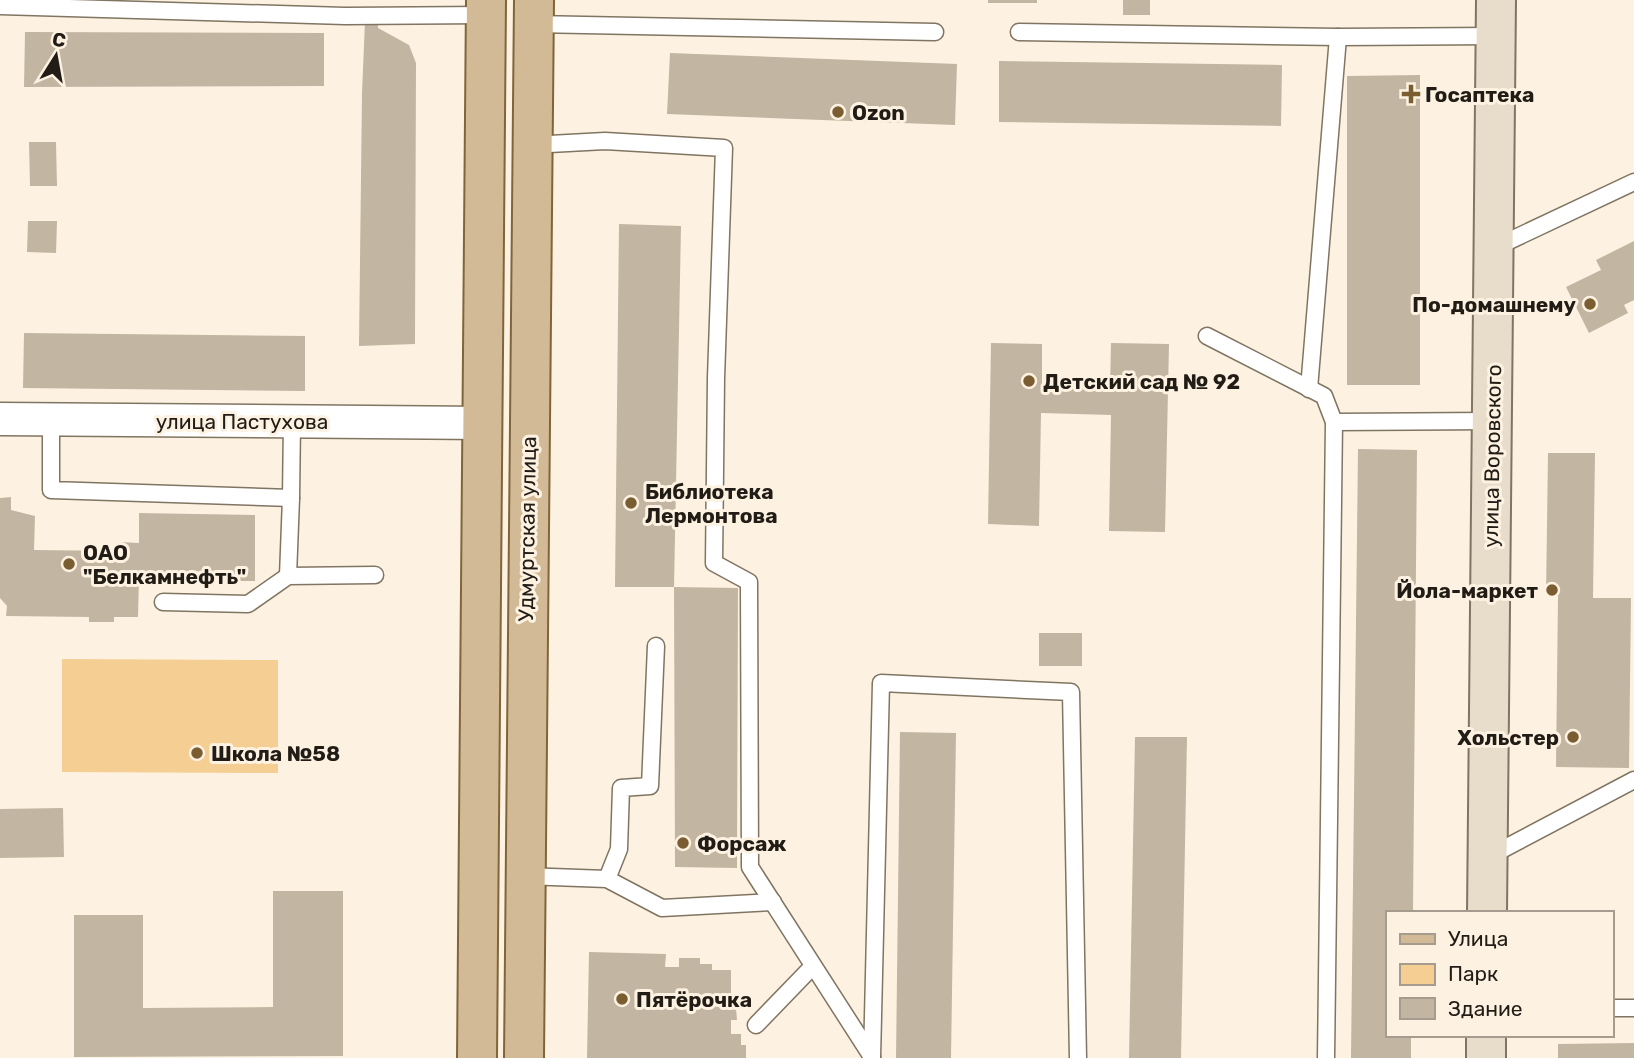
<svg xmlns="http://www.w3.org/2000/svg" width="1634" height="1058" viewBox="0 0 1634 1058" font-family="Rubik,sans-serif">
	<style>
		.green { fill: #f5ce93 }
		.building { fill: #c2b5a1 }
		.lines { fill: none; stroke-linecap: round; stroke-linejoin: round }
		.lane-casing { stroke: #807462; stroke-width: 19 }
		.street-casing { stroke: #807462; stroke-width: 35 }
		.secondary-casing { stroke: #807462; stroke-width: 42 }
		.primary-casing { stroke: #80653a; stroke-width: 42 }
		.lane { stroke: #fff; stroke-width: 16 }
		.street { stroke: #fff; stroke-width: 32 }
		.secondary { stroke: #e8dcca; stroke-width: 38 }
		.primary { stroke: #d1ba95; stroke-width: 38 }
		.poi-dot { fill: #7a5e31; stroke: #fdf2e1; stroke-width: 2.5 }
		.labels { text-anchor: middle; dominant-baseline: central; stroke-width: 6; stroke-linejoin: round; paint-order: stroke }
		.poi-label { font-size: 21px; font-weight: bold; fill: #211c15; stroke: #fdf2e1; text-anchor: start }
		.street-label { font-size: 21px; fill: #211c15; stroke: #fdf2e1 }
	</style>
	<rect width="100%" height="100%" fill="#fdf2e1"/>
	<!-- green -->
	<path class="green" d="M62 659 278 660V773L62 772Z"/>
	<!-- building -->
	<g class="building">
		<rect x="988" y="0" width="49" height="3"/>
		<rect x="1123" y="0" width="27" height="15"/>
		<path d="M365 21H378V28L409 45 416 63 415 344 359 346 362 93Z"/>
		<path d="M25 32 324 33V86L24 87Z"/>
		<path d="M670 53 957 64 955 125 667 114Z"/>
		<path d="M999 61 1282 65 1281 126 999 122Z"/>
		<path d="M1420 75V385H1347V76Z"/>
		<path d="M29 142H56L57 186H30Z"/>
		<path d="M28 221H57L56 253 27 252Z"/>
		<path d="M619 224 681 226 674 587H615Z"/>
		<path d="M1634 241V300L1624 305 1628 313 1589 333 1566 287 1601 270 1596 260Z"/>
		<path d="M24 333 305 336V391L23 388Z"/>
		<path d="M991 343 1042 344V388L1110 389 1111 343 1169 344 1165 532 1109 531 1111 415 1041 413 1039 526 988 524Z"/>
		<path d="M1358 449 1417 450 1413 913H1387V1035H1411V1058H1351Z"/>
		<path d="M1548 453H1595L1593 598H1631L1629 768 1556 767 1558 596H1546Z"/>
		<path d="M11 497V510L35 516 34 550 120 551V542L139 543V513L255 515V581H224V572L173 571V578L139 577 138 617H114V622H89V617L6 616 7 606 0 598V498Z"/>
		<path d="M674 587 738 588 737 868 675 867Z"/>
		<rect x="1039" y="633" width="43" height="33"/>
		<path d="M900 732 956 733 951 1058H896Z"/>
		<path d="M1135 737H1187L1181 1058H1129Z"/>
		<path d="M63 808 64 857 0 858V809Z"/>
		<path d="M273 891H343V1056L74 1057V915H143V1008L273 1007Z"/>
		<path d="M589 952 666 954 665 967H679V958H700V964H712V970H731V1008H736L737 1020H731V1034H741V1045H746V1058H587Z"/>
		<path d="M1634 1043V1058H1558V1044Z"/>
	</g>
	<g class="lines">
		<defs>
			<g id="lane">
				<path d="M0 6 345 16 486 15"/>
				<path d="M533 24 935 32"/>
				<path d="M1019 32 1338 37 1496 36"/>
				<path d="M531 145 605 141 724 148 716 378 714 563 749 582 750 867 872 1057"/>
				<path d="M1494 248 1634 182"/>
				<path d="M1207 336 1324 396 1334 422 1326 1058"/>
				<path d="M1309 389 1338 37"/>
				<path d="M51 419V490L291 498 292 422"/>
				<path d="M1334 422 1492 421"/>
				<path d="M288 576 291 498"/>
				<path d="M163 602 248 604 288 576 375 575"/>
				<path d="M1490 856 1634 780"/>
				<path d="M524 876 607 879 662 908 773 902"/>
				<path d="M607 879 619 849 621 788 650 786 656 646"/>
				<path d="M1611 1008H1634"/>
				<path d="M756 1025 813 966"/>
				<path d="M872 1058 881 683 1071 692 1078 1058"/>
			</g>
			<path id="street" d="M0 419 484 423"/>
			<g id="secondary">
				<path d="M1487 913 1496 0"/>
				<path d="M1486 1058V1035"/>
			</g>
			<g id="primary">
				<path d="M477 1058 486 0"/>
				<path d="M524 1058 534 0"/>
			</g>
		</defs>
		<!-- lane casing -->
		<use href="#lane" class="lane-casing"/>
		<!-- street casing -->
		<use href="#street" class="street-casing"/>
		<!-- secondary casing -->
		<use href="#secondary" class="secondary-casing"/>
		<!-- primary casing -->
		<use href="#primary" class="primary-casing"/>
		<!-- lane -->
		<use href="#lane" class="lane"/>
		<!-- street -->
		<use href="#street" class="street"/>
		<!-- secondary -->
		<use href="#secondary" class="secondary"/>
		<!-- primary -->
		<use href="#primary" class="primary"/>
	</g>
	<!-- markers -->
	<g class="poi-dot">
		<path d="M1407.5 83.5h7v7h7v7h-7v7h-7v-7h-7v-7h7z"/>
		<circle cx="838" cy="112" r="7"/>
		<circle cx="1590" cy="304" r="7"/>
		<circle cx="1029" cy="381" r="7"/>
		<circle cx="631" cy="503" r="7"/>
		<circle cx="69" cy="564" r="7"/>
		<circle cx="1552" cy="590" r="7"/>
		<circle cx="1573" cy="737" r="7"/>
		<circle cx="197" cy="753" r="7"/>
		<circle cx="683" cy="843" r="7"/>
		<circle cx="622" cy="999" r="7"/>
	</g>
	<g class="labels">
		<!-- poi labels -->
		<g class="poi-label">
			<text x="1425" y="94">Госаптека</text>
			<text x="852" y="112">Ozon</text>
			<text x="1576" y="304" text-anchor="end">По-домашнему</text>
			<text x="1043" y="381">Детский сад № 92</text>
			<text x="645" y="491">Библиотека<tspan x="645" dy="24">Лермонтова</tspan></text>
			<text x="83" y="552">ОАО<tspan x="83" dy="24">"Белкамнефть"</tspan></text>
			<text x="1538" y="590" text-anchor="end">Йола-маркет</text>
			<text x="1559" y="737" text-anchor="end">Хольстер</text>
			<text x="211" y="753">Школа №58</text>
			<text x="697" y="843">Форсаж</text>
			<text x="636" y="999">Пятёрочка</text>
		</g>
		<!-- street labels -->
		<g class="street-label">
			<text x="242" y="421">улица Пастухова</text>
			<text transform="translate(1492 456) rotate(-89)">улица Воровского</text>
			<text transform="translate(527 529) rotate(-89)">Удмуртская улица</text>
		</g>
	</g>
	<!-- legend -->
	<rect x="1386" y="911" width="228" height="126" fill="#fdf2e1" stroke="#a59c8f" stroke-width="2"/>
	<rect x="1400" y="934" width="35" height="10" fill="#d1ba95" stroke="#a59c8f" stroke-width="2"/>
	<text x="1448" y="946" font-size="21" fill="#211c15">Улица</text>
	<rect x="1400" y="964" width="35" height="21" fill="#f5ce93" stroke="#a59c8f" stroke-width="2"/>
	<text x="1448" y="981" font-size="21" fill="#211c15">Парк</text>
	<rect x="1400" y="998" width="35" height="21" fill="#c2b5a1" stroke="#a59c8f" stroke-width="2"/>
	<text x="1448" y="1016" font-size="21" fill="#211c15">Здание</text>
	<!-- north arrow -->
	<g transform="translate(56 56) rotate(11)" stroke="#fdf2e1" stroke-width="5" paint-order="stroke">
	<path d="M0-5L12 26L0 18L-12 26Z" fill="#211c15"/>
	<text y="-10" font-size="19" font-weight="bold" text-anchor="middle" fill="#211c15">С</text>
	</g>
</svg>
